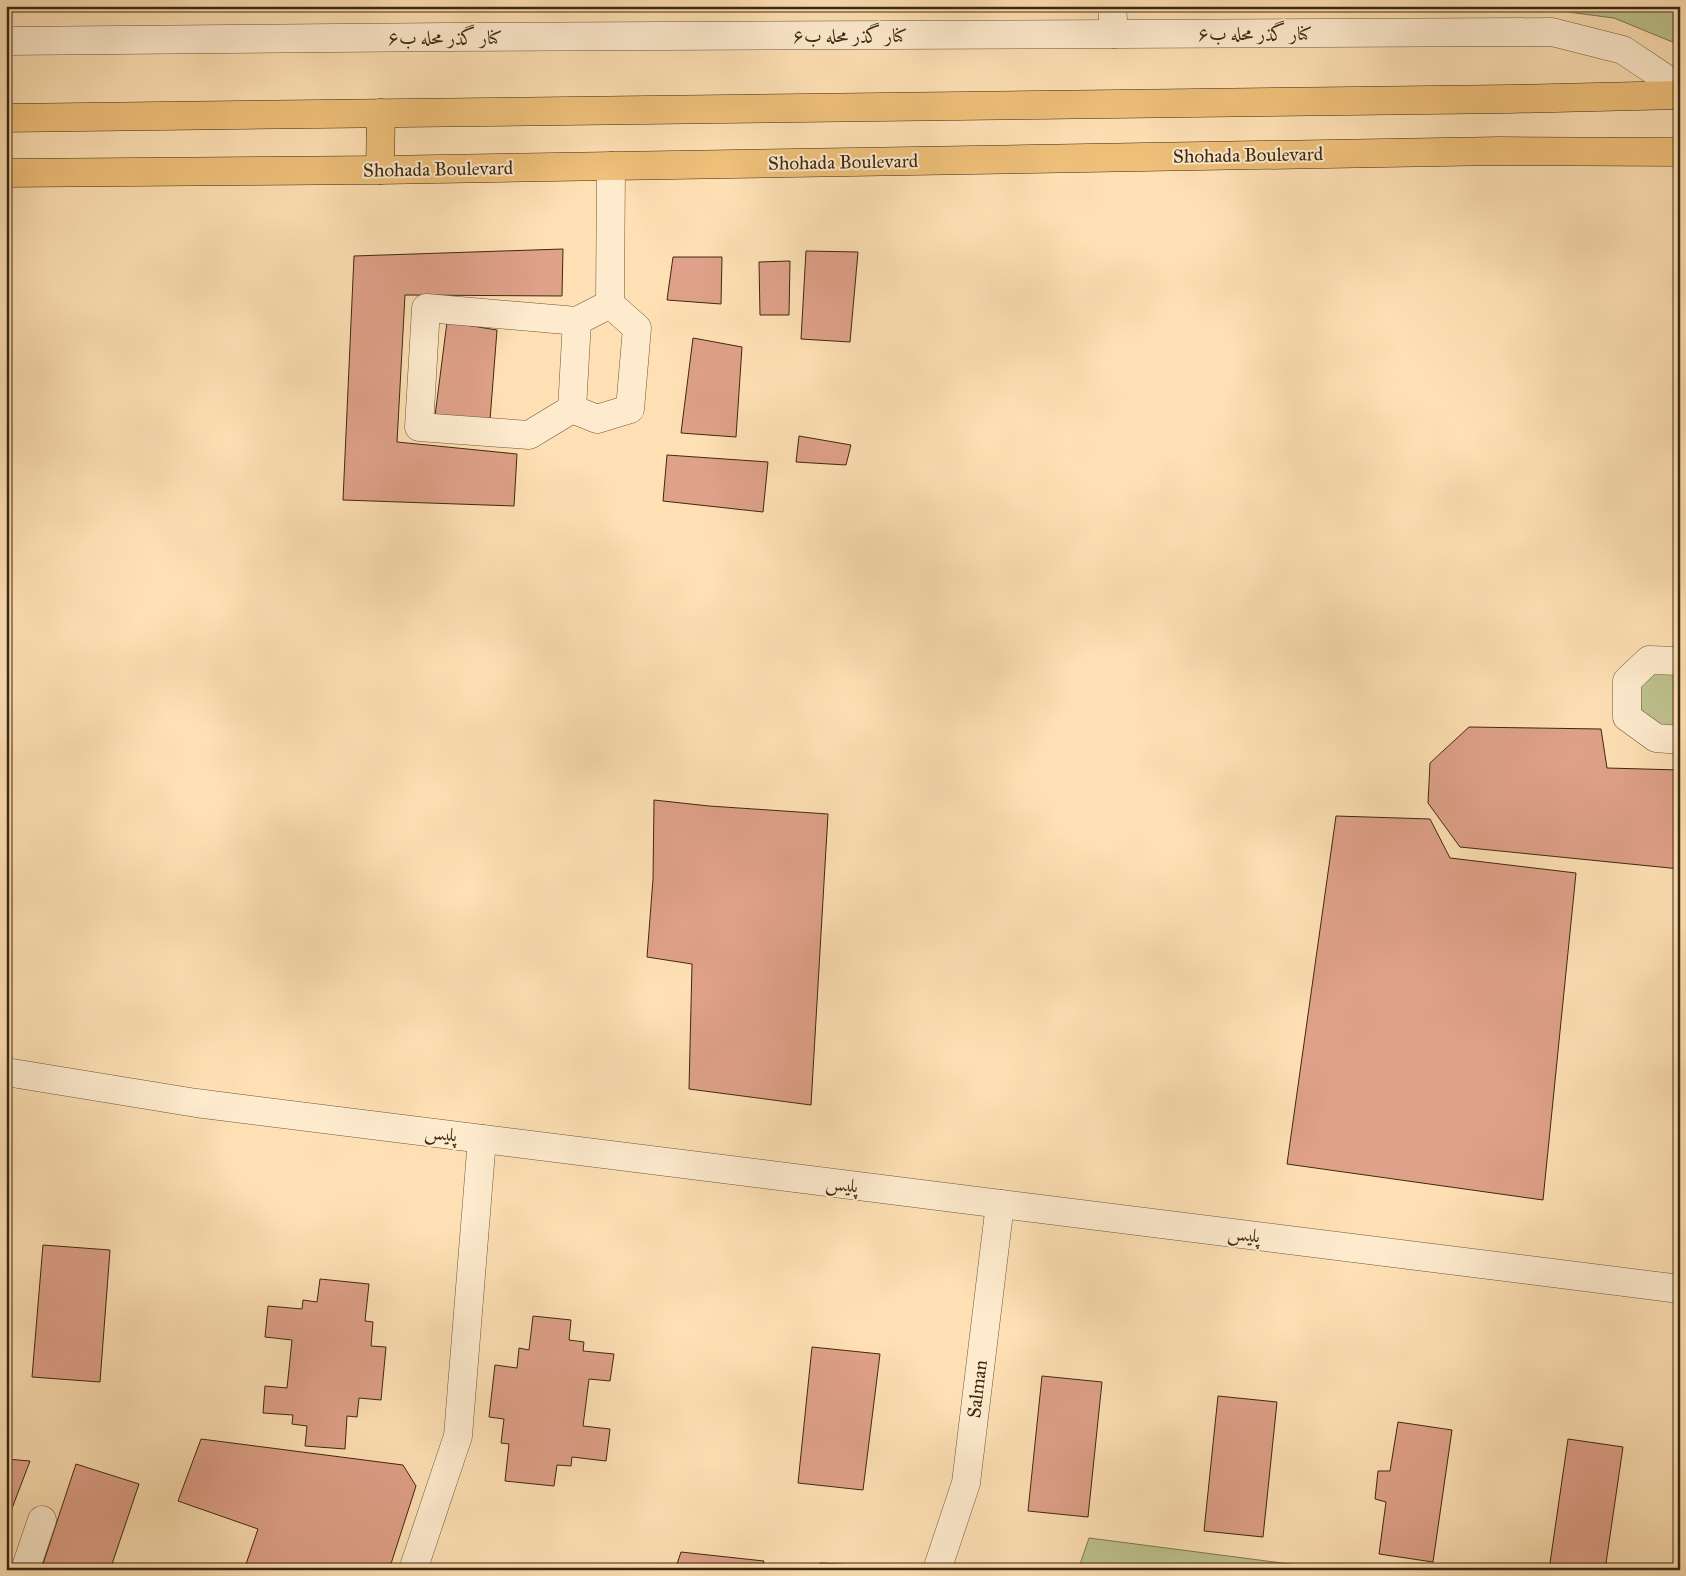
<svg xmlns="http://www.w3.org/2000/svg" width="1686" height="1576" viewBox="0 0 1686 1576" font-family="'IM FELL Great Primer',Amiri,serif">
	<style>
		.green { fill: #bec28e; stroke: #7d764f }
		.building { fill: #dfa189; stroke: #3c2910 }
		.lines { fill: none; stroke-linecap: round; stroke-linejoin: round }
		.minor-casing { stroke: #6c5739; stroke-width: 29 }
		.major-casing { stroke: #3c2910; stroke-width: 29 }
		.minor { stroke: #feebce; stroke-width: 28 }
		.major { stroke: #efc07a; stroke-width: 28 }
		.labels { text-anchor: middle; dominant-baseline: central; stroke-width: 4; stroke-linejoin: round; paint-order: stroke }
		.street-label { font-size: 19px; fill: #3c2910; stroke: #feebce }
	</style>
	<rect width="100%" height="100%" fill="#fee0b4"/>
	<filter id="stains"><feTurbulence type="fractalNoise" baseFrequency=".004" numOctaves="4"/><feColorMatrix values="0 0 0 0 .2 0 0 0 0 .09 0 0 0 0 .02 0 0 0 .5 -.17"/></filter>
	<radialGradient id="worn" r=".72"><stop offset=".6" stop-color="#630" stop-opacity="0"/><stop offset="1" stop-color="#630" stop-opacity=".3"/></radialGradient>
	<!-- green -->
	<g class="green">
		<path d="M1153 6H1680V44L1670 41 1614 18 1529 7 1479 10Z"/>
		<path d="M1652 671H1680V733L1648 725C1645 719 1640 713 1638 707 1633 694 1644 680 1652 671Z"/>
		<path d="M1089 1538 1336 1570H1078Z"/>
	</g>
	<!-- building -->
	<g class="building">
		<path d="M563 249 562 296 405 295 397 442 517 454 514 506 343 500 354 256Z"/>
		<path d="M806 251 858 252 850 342 801 339Z"/>
		<path d="M673 257H722L721 304 667 300Z"/>
		<path d="M790 261 789 315H760L759 262Z"/>
		<path d="M447 322 497 330 490 420 435 416Z"/>
		<path d="M693 338 742 347 736 437 681 433Z"/>
		<path d="M799 436 851 445 846 465 796 462Z"/>
		<path d="M667 455 768 462 763 512 663 501Z"/>
		<path d="M1469 727 1601 729 1607 768 1680 770V869L1460 847 1428 803 1430 763Z"/>
		<path d="M654 800 709 806 828 814 811 1105 689 1089 692 964 647 957 653 879Z"/>
		<path d="M1336 816 1430 819 1450 858 1576 873 1543 1200 1287 1164Z"/>
		<path d="M43 1245 110 1250 100 1382 32 1377Z"/>
		<path d="M320 1279 369 1284 365 1321 373 1322 371 1346 386 1347 381 1400 359 1398 357 1417 347 1416 345 1449 305 1446 307 1426 292 1424 293 1415 263 1413 265 1386 287 1388 292 1340 265 1337 268 1306 302 1309 303 1300 317 1302Z"/>
		<path d="M533 1316 571 1320 569 1340 584 1342 583 1351 614 1354 610 1381 589 1379 583 1426 610 1429 606 1461 572 1457 571 1466 557 1465 554 1486 505 1481 509 1444 501 1443 504 1419 489 1417 495 1365 517 1368 519 1348 529 1350Z"/>
		<path d="M812 1347 880 1354 863 1490 798 1483Z"/>
		<path d="M1042 1376 1102 1382 1088 1517 1028 1511Z"/>
		<path d="M1218 1396 1277 1402 1263 1537 1204 1531Z"/>
		<path d="M1398 1422 1452 1430 1433 1562 1379 1554 1386 1502 1375 1499 1378 1471H1390Z"/>
		<path d="M201 1439 403 1465 416 1486 389 1570H244L258 1529 178 1501Z"/>
		<path d="M1568 1439 1623 1447 1605 1570H1549Z"/>
		<path d="M6 1459 30 1461 6 1524Z"/>
		<path d="M76 1464 139 1484 110 1570H41Z"/>
		<path d="M681 1552 764 1561 760 1570H675Z"/>
		<path d="M820 1563 897 1567 896 1570H818Z"/>
	</g>
	<g class="lines">
		<defs>
			<g id="minor">
				<path d="M1112 6 1114 34"/>
				<path d="M6 41 448 37 1552 32 1623 50 1680 88"/>
				<path d="M610 304 637 328 630 409 597 419 572 409 577 321Z"/>
				<path d="M610 304 611 166"/>
				<path d="M572 409 529 435 419 427 426 308 577 321"/>
				<path d="M1680 661 1649 660 1627 681V717L1656 738 1680 740"/>
				<path d="M6 1072 196 1103 1680 1289"/>
				<path d="M25 1570 42 1520"/>
				<path d="M413 1570 458 1436 482 1139"/>
				<path d="M937 1570 966 1483 1000 1204"/>
			</g>
			<g id="major">
				<path d="M6 118 1509 99 1680 95"/>
				<path d="M380 170 381 113"/>
				<path d="M6 173 380 170 1500 151 1680 152"/>
			</g>
		</defs>
		<!-- minor casing -->
		<use href="#minor" class="minor-casing"/>
		<!-- major casing -->
		<use href="#major" class="major-casing"/>
		<!-- minor -->
		<use href="#minor" class="minor"/>
		<!-- major -->
		<use href="#major" class="major"/>
	</g>
	<g class="labels">
		<!-- street labels -->
		<g class="street-label">
			<text x="1255" y="33">کنار گذر محله ب۶</text>
			<text x="850" y="35">کنار گذر محله ب۶</text>
			<text x="445" y="37">کنار گذر محله ب۶</text>
			<text transform="translate(1248 155) rotate(-1)">Shohada Boulevard</text>
			<text transform="translate(843 162) rotate(-1)">Shohada Boulevard</text>
			<text transform="translate(438 169) rotate(-1)">Shohada Boulevard</text>
			<text transform="translate(441 1133) rotate(7)">پلیس</text>
			<text transform="translate(842 1184) rotate(7)">پلیس</text>
			<text transform="translate(1244 1234) rotate(7)">پلیس</text>
			<text transform="translate(977 1389) rotate(-83)">Salman</text>
		</g>
	</g>
	<!-- margin -->
	<rect width="1686" height="1576" fill="none" stroke="#fee0b4" stroke-width="25"/>
	<rect x="8" y="8" width="1671" height="1561" fill="none" stroke="#3c2910" stroke-width="2.5"/>
	<rect x="12" y="12" width="1661" height="1551" fill="none" stroke="#3c2910"/>
	<rect width="100%" height="100%" filter="url(#stains)"/>
	<rect width="100%" height="100%" fill="url(#worn)"/>
</svg>
